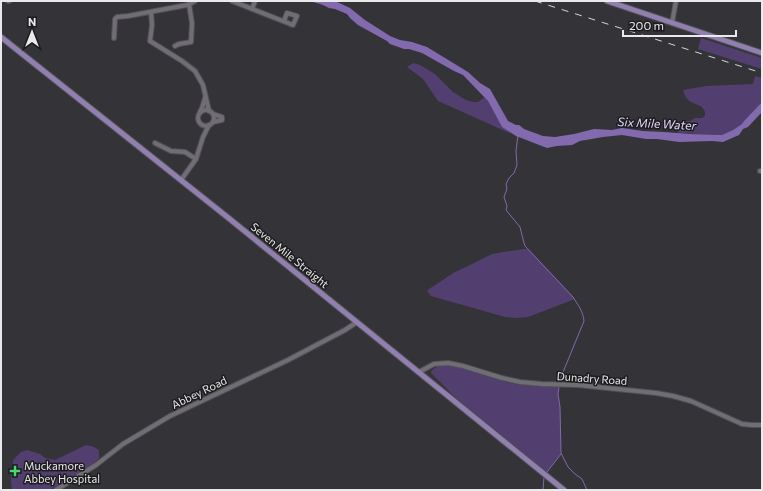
<svg xmlns="http://www.w3.org/2000/svg" width="763" height="491" viewBox="0 0 763 491" font-family="Commissioner,sans-serif">
	<style>
		.green { fill: #523f70 }
		.water { fill: #8369ae }
		.lines { fill: none; stroke-linecap: round; stroke-linejoin: round }
		.stream { stroke: #8369ae; stroke-width: 1 }
		.minor-casing { stroke: #525054; stroke-width: 6 }
		.major-casing { stroke: #525054; stroke-width: 7 }
		.minor { stroke: #706e74; stroke-width: 4 }
		.major { stroke: #917fb0; stroke-width: 5 }
		.rail { stroke: #d6d5d8; stroke-width: 1; stroke-dasharray: 7 7; stroke-linecap: butt }
		.poi-dot { fill: #4ad677; stroke: #1c1b1d; stroke-width: 1.5 }
		.labels { text-anchor: middle; dominant-baseline: central; stroke-width: 3; stroke-linejoin: round; paint-order: stroke }
		.street-label { font-size: 11px; fill: #eae9ec; stroke: #1c1b1d }
		.poi-label { font-size: 11px; fill: #eae9ec; stroke: #1c1b1d; text-anchor: start }
		.water-label { font-size: 12px; font-style: italic; fill: #e2d5fd; stroke: #1c1b1d }
	</style>
	<rect width="100%" height="100%" fill="#343338"/>
	<!-- green -->
	<g class="green">
		<path d="M701 38 762 58V69L698 49Z"/>
		<path d="M413 63 420 65 435 74 453 92 466 100 473 102H478L485 97 488 101 502 127 514 135 438 101 423 79 407 67Z"/>
		<path d="M755 76 762 78V102L744 121 742 124 733 130 722 135 678 133V129L682 122 690 121 695 118H702L705 116V112L702 107C692 102 686 102 683 90L706 86 753 84Z"/>
		<path d="M523 249H528L530 251 551 273 575 299 528 317 517 318 505 317 431 296 427 291 429 289 455 272 474 263 492 254Z"/>
		<path d="M446 365C467 367 486 376 506 382 523 387 542 386 559 387L558 394 560 407 561 453 547 472 456 398 431 373C433 366 440 366 446 365Z"/>
		<path d="M86 445 94 447 99 450V458L94 463 70 479 49 490H12C10 481 12 470 13 460L21 452 27 450 40 454 45 458 55 460Z"/>
	</g>
	<!-- water -->
	<path class="water" d="M310 1H335L350 8 365 20 390 36 400 40 412 42 427 47 468 72 480 83 490 89 508 121 516 125H519L524 129 543 136 555 137 574 134 594 129 612 130 622 128 643 131 664 132 690 134 722 135 733 130 742 124 744 121 762 102V112L748 127 743 129 739 135 723 142 712 141 679 142 657 139H646L622 135 603 137 580 141 572 145 557 146 547 148 516 136 502 127 488 101 463 75 454 71 422 53 409 49H404L390 44 387 41 358 25 350 18 347 14 335 9 329 8 323 5Z"/>
	<g class="lines">
		<!-- stream -->
		<g class="stream">
			<path d="M518 135 516 151 517 165 514 173 509 178 506 184 507 189 504 197 507 206 506 210 520 227 524 243 525 246 573 297C578 305 583 311 584 321L559 382"/>
			<path d="M559 387 558 394 560 407 561 453 568 467 575 474 582 479 587 490"/>
			<path d="M547 472 561 454"/>
			<path d="M543 490 544 477"/>
		</g>
		<defs>
			<g id="minor">
				<path d="M8 1H9"/>
				<path d="M232 1 293 25 297 16 287 13 284 21"/>
				<path d="M252 9 255 1"/>
				<path d="M151 12 152 25 150 41 182 61 195 71 203 85 209 111"/>
				<path d="M672 23 676 1"/>
				<path d="M114 38 115 19 117 17 128 16 187 5 195 1"/>
				<path d="M175 46 179 44 191 42 192 23 189 4"/>
				<circle cx="206" cy="118" r="8"/>
				<path d="M200 112 202 108 205 98"/>
				<path d="M213 122 222 120V117L213 114"/>
				<path d="M155 143 171 151 185 152 196 159"/>
				<path d="M760 171H762"/>
				<path d="M181 180 196 159 203 137 209 125"/>
				<path d="M419 372 434 364 448 363 463 366 502 378 520 382 542 384 578 385 656 393 673 396 691 401 742 424 752 425H762"/>
				<path d="M56 490 96 465 123 444 170 416 288 360 345 330 357 322"/>
			</g>
			<g id="major">
				<path d="M607 1 762 53"/>
				<path d="M1 37 226 216 564 490"/>
			</g>
		</defs>
		<!-- minor casing -->
		<use href="#minor" class="minor-casing"/>
		<!-- major casing -->
		<use href="#major" class="major-casing"/>
		<!-- minor -->
		<use href="#minor" class="minor"/>
		<!-- major -->
		<use href="#major" class="major"/>
		<!-- rail -->
		<path class="rail" d="M535 1 762 73"/>
	</g>
	<!-- markers -->
	<path class="poi-dot" d="M13 465h4v4h4v4h-4v4h-4v-4h-4v-4h4z"/>
	<g class="labels">
		<!-- street labels -->
		<g class="street-label">
			<text transform="translate(290 255) rotate(39)">Seven Mile Straight</text>
			<text transform="translate(592 378) rotate(4)">Dunadry Road</text>
			<text transform="translate(199 392) rotate(-26)">Abbey Road</text>
		</g>
		<!-- poi labels -->
		<g class="poi-label">
			<text x="24" y="465">Muckamore<tspan x="24" dy="13">Abbey Hospital</tspan></text>
		</g>
		<!-- water labels -->
		<g class="water-label">
			<text transform="translate(657 123) rotate(3)">Six Mile Water</text>
		</g>
	</g>
	<!-- border -->
	<rect width="763" height="491" fill="none" stroke="#eae9ec" stroke-width="4"/>
	<!-- north arrow -->
	<g transform="translate(32 32)" stroke="#1c1b1d" stroke-width="3" paint-order="stroke">
	<path d="M0-3L7 15L0 10L-7 15Z" fill="#eae9ec"/>
	<text y="-6" font-size="11" font-weight="bold" text-anchor="middle" fill="#eae9ec">N</text>
	</g>
	<!-- scale -->
	<path d="M623 30v6h113v-6" fill="none" stroke="#eae9ec" stroke-width="2"/>
	<text x="629" y="30" font-size="12" fill="#eae9ec" stroke="#1c1b1d" stroke-width="3" paint-order="stroke">200 m</text>
</svg>
